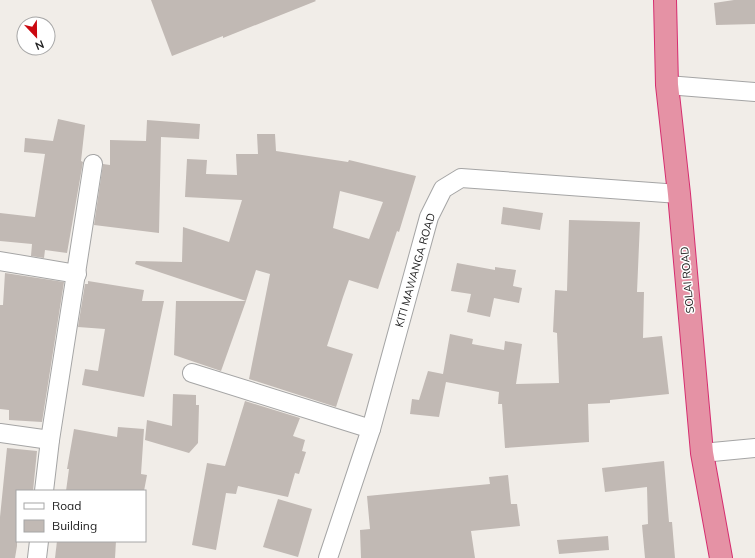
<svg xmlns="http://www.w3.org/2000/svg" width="755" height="558" viewBox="0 0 755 558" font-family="Mulish,sans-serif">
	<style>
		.building { fill: #c1b9b4; fill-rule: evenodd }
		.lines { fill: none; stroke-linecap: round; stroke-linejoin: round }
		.street-casing { stroke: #a5a5a5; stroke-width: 20 }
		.highway-casing { stroke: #d62d6f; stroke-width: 24 }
		.street { stroke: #fff; stroke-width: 18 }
		.highway { stroke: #e592a5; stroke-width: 22 }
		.labels { text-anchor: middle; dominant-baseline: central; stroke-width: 3; stroke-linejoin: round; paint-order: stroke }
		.street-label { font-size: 11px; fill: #212121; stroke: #fff }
	</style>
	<rect width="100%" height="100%" fill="#f1ede8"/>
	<!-- building -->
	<g class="building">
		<path d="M151 0H315L316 1 223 38V36L172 56Z"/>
		<path d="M734 0H755V24L716 25 714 3Z"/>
		<path d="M58 119 85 125 81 161 83 162 67 253 45 250 44 258 31 256 32 244 0 241V213L35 217 45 154 24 152 25 138 53 141Z"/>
		<path d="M147 120 200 124 199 139 161 137 159 233 94 225 103 164 110 165V140L146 141Z"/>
		<path d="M257 134H275L276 151 348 162 349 160 416 176 399 232 397 231 378 289 349 280 343 297 327 346 353 354 336 407 249 379 270 274 256 270 246 301 135 264 136 261 182 262 183 227 229 242 242 200 185 197 187 159 207 160 206 174 237 175 236 154H258ZM340 191 383 202 369 239 333 228Z"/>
		<path d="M503 207 543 213 540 230 501 224Z"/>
		<path d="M569 220 640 222 637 292H644L643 338 662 336 669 394 610 400V403L588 404 589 442 505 448 502 404H498L499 392 446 382 439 417 410 414 412 399 419 400 428 371 443 374 450 334 473 339 472 344 504 350 505 341 522 344 516 384 559 383 557 333 553 332 555 290 567 291Z"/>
		<path d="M457 263 495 270V267L516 270 513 286 522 288 519 303 494 298 490 317 467 312 471 294 451 291Z"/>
		<path d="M5 273 64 282 42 422 9 420V410L0 409V305H3Z"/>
		<path d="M88 281 144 290 142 301H164L144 397 82 385 85 369 98 371 105 329 78 327 85 284H88Z"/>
		<path d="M176 301H246L221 371 174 355Z"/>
		<path d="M173 394 196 395V405H199L198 443 189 453 145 440 147 420 172 426Z"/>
		<path d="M245 401 300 418 293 436 305 440 302 451 306 452 299 474 295 473 288 497 238 486 236 494 226 493 216 550 192 545 207 463 225 466Z"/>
		<path d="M118 427 144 429 141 474 147 475 144 491H66L69 469H67L74 429 117 437Z"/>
		<path d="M7 448 37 451 33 491H17V546L15 558H0V517Z"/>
		<path d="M664 461 669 522H672L675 558H645L642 525 648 524 647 487 605 492 602 468Z"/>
		<path d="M508 475 511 504H517L520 526 471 531 475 558H361L360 530 370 529 367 496 490 484 489 477Z"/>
		<path d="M278 499 312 509 298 557 263 547Z"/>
		<path d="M608 536 609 550 559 554 557 540Z"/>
		<path d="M57 541H116L115 558H55Z"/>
	</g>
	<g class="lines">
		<defs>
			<g id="street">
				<path d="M667 85 755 92"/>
				<path d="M0 261 77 274"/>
				<path d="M192 373 371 429"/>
				<path d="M0 433 50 440"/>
				<path d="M702 453 755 448"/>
				<path d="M44 491 50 440 93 164"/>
				<path d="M37 558 39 541"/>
				<path d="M328 558 371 429 429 217 443 189 461 178 679 194"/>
			</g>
			<path id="highway" d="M665 0 667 85 679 194 702 453 721 558"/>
		</defs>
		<!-- street casing -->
		<use href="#street" class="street-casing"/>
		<!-- highway casing -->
		<use href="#highway" class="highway-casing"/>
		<!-- street -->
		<use href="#street" class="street"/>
		<!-- highway -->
		<use href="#highway" class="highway"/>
	</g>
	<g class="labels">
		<!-- street labels -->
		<g class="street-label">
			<text transform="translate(415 270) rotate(-74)">KITI MAWANGA ROAD</text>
			<text transform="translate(687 280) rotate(-95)">SOLAI ROAD</text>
		</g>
	</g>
	<!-- legend -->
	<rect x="16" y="490" width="130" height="52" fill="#ffffff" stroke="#a6a6a6"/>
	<rect x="24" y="503" width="20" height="6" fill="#ffffff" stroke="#a6a6a6"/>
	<text x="52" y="510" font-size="12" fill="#212121">Road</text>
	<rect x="24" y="520" width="20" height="12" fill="#c1b9b4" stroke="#a6a6a6"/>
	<text x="52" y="530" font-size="12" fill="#212121">Building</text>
	<!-- north arrow -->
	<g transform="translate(36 36) rotate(158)"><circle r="19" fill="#ffffff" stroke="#a6a6a6"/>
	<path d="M0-3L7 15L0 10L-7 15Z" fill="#cb070f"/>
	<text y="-6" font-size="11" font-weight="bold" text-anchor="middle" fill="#212121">N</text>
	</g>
</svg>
